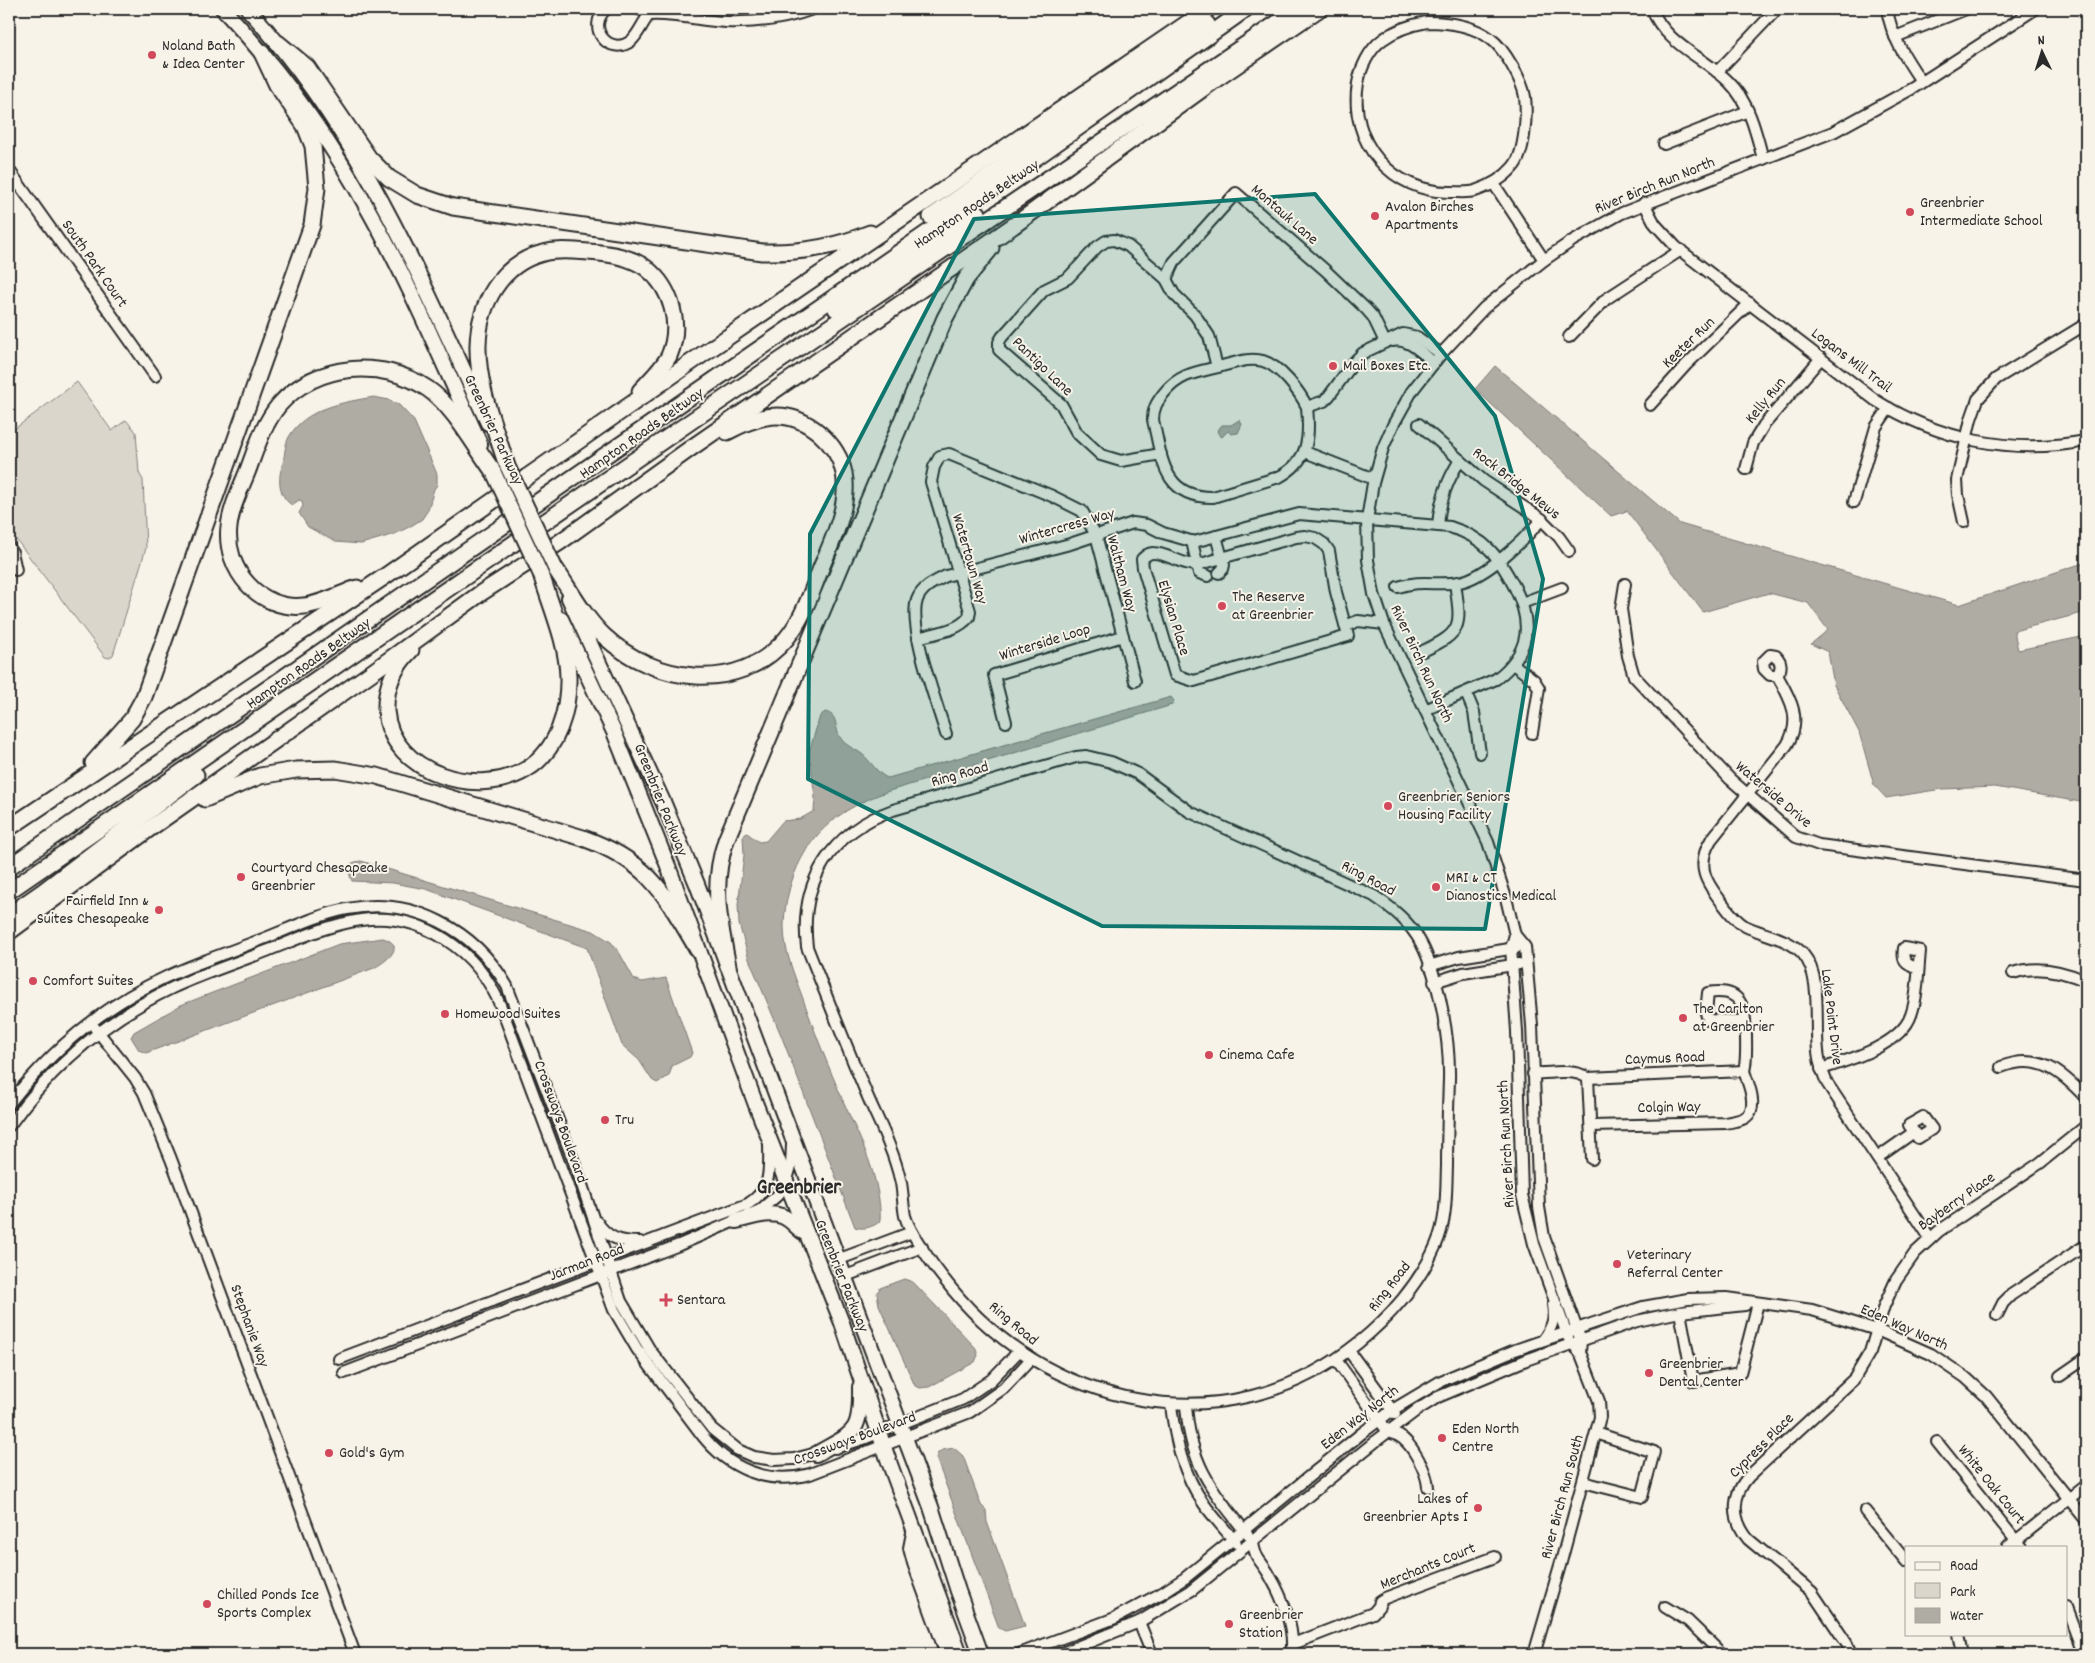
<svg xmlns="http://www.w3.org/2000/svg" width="2095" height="1663" viewBox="0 0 2095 1663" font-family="Dekko,sans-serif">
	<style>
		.green { fill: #dad6cc; stroke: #82807c }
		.water { fill: #afaca4; stroke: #7a7874 }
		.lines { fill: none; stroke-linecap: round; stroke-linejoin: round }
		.minor-casing { stroke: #2b2b2b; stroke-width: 14 }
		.major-casing { stroke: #2b2b2b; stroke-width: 18 }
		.highway-casing { stroke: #2b2b2b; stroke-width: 19 }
		.minor { stroke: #f7f3e8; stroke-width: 10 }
		.major { stroke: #f7f3e8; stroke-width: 14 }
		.highway { stroke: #f7f3e8; stroke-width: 15 }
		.major-bridge-casing { stroke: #2b2b2b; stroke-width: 18; stroke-linecap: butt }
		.major-bridge { stroke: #f7f3e8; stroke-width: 14 }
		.marked { fill: #0f766e; fill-opacity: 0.2; stroke: #0f766e; stroke-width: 4; stroke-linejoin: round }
		.poi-dot { fill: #d1495b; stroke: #f7f3e8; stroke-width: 2 }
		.labels { text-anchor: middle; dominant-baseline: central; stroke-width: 4; stroke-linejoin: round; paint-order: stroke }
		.poi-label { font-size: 16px; fill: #2b2b2b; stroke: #f7f3e8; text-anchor: start }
		.street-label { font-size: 16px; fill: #2b2b2b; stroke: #f7f3e8 }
		.district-label { font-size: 21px; font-weight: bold; fill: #2b2b2b; stroke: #f7f3e8 }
	</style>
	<rect width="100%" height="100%" fill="#f7f3e8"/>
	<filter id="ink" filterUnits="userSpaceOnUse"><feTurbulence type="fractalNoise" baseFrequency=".02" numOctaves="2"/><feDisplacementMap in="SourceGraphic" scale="10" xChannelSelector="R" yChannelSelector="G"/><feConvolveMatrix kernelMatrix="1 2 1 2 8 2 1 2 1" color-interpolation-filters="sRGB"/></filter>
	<g filter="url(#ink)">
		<!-- green -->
		<path class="green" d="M77 382 112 431 126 420 136 432 139 473 143 480 146 548 113 655 109 658 105 657 9 530V433Z"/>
		<!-- water -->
		<g class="water">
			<path d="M1495 366 1680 524 1959 605 2086 562V612L2014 631 2018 650 2086 636V803L1995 787 1942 789 1886 798 1874 785 1859 732 1834 685 1828 652 1811 644 1828 630 1808 603 1769 593 1703 612 1627 511 1611 516 1475 389Z"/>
			<path d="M374 397 389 400 399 405 414 421 437 474V485L434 489 428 510 422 519 411 526 395 534 361 544 336 542 308 527 299 513 303 506 302 501 299 500 292 505C280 498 277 480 282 467 285 457 284 446 289 437 305 408 344 402 374 397Z"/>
			<path d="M1239 420 1242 424 1238 433 1231 434 1228 431 1222 437 1219 435 1217 431 1222 425H1231Z"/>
			<path d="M1171 697 1174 701 1172 705 886 792C843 808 811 830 794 875 788 891 784 910 784 927 784 951 794 974 802 996 817 1039 834 1081 853 1123 866 1150 882 1189 880 1221 874 1227 863 1230 855 1227L781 1035 749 959 739 924 738 905 744 855 743 836 747 833 759 842 766 841 783 821 800 819 814 811 815 797 809 752 820 716 825 712C839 715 834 727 840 737 845 746 854 748 862 754 871 761 878 775 888 778Z"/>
			<path d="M361 861 593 931 611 942 619 952 634 979 642 982 666 978 692 1053 690 1057 672 1066 669 1076 657 1083 652 1080 639 1060 622 1045 587 948 426 889 393 883 352 881C347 868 345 863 361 861Z"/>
			<path d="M383 938C408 946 385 962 374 968L146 1053 139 1050 131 1037 134 1032 181 1005 339 944Z"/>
			<path d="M904 1279 913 1282 975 1347 978 1355 975 1362 929 1387 920 1388 915 1386 879 1305 877 1293 880 1288Z"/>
			<path d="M954 1448 963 1456 981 1505 986 1510 987 1522 1025 1626 1005 1631 999 1628 936 1458 937 1454 942 1450Z"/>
		</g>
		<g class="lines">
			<defs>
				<g id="minor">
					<path d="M606 9C585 28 610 57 631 41 638 35 643 22 649 15"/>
					<path d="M638 9 646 11 649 15C675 13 700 21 726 22 755 23 786 19 813 9"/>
					<path d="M1652 9C1665 44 1704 57 1729 82 1749 102 1756 132 1763 159"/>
					<path d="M1887 9C1891 36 1906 59 1921 81"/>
					<path d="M1427 22C1449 22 1473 25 1491 39 1504 48 1523 82 1525 97 1527 114 1525 154 1513 167 1503 179 1490 186 1475 191 1468 193 1460 192 1452 192 1392 193 1348 142 1358 83 1361 67 1369 50 1382 40 1395 30 1410 25 1427 22Z"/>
					<path d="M1895 37 1966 9"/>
					<path d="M1717 72 1777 9"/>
					<path d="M1664 144 1748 111"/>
					<path d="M9 170 155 376"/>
					<path d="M1494 184 1544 260"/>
					<path d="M1644 203 1655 224 1676 247 1875 400C1939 440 2011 455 2086 441"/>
					<path d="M1166 279 1174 262 1236 193 1325 270 1366 309 1373 317 1385 342"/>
					<path d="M1569 337 1606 299 1681 250"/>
					<path d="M1393 341C1408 337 1423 354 1434 363"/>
					<path d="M1650 405 1686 365 1750 303"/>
					<path d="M1307 407C1310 438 1309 461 1279 477L1213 497C1163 498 1162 458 1153 420 1153 408 1157 402 1164 393 1180 373 1198 372 1222 366 1235 363 1249 357 1263 361 1280 366 1300 392 1307 407L1324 401 1329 396 1354 362 1363 353 1403 334 1417 337 1441 354"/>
					<path d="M1419 424 1484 481 1539 517 1559 537 1569 551"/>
					<path d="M1305 452 1374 479"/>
					<path d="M1161 454 1121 461 1101 455 1077 433 1061 404 999 350V342L1002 337 1044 290 1068 278 1097 247 1106 241 1114 240 1128 246 1166 279 1174 294 1195 315 1209 336 1217 367"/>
					<path d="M1746 469 1753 443 1764 425 1821 358"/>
					<path d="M1854 502 1876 427 1889 408"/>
					<path d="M1964 522 1958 495 1957 480 1971 419 1978 399 1996 379 2086 324"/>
					<path d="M1438 525C1440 500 1447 481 1460 460"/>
					<path d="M1216 536 1224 565 1223 569 1219 573"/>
					<path d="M1305 536 1315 538 1324 544 1329 551 1336 592 1348 636 1194 681 1175 675 1143 568 1142 559C1145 556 1148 553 1153 553 1167 553 1181 565 1197 565L1296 537Z"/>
					<path d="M1192 541 1199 573 1208 576"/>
					<path d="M9 547 12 552 16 570"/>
					<path d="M1625 584 1621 609 1628 656 1634 676 1730 779 1796 837 1819 845 2086 880"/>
					<path d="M1398 587C1422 579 1436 586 1459 582 1485 578 1525 539 1542 519"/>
					<path d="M1522 603 1562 588"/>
					<path d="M1345 626 1358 621 1384 624"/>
					<path d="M918 638C937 632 956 632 969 617L970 611 931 482 934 467 940 456 949 454 1052 496 1082 511 1096 535 1135 681"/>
					<path d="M1423 651C1464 632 1461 625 1455 583"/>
					<path d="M1513 664 1534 680 1539 688 1532 733"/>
					<path d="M1777 675H1770L1764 669 1763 662 1770 655 1776 656C1782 662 1782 669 1777 675 1790 698 1803 719 1787 745L1711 840C1695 866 1706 883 1724 905 1730 913 1736 921 1745 926 1764 935 1789 938 1803 954 1824 978 1813 1028 1819 1058 1820 1067 1824 1075 1827 1083L1930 1238"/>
					<path d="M1466 693 1474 712 1480 753"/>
					<path d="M1006 722 994 675 1123 636"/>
					<path d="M946 734C937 704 908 627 917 600 922 587 934 582 946 576L1070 544 1133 523 1147 525 1163 533 1194 542 1299 514 1450 527C1485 538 1498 555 1515 588 1533 624 1530 653 1496 679L1425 710"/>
					<path d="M1086 756 1111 762 1138 774 1190 812 1374 896C1392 908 1410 922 1421 943 1439 978 1450 1039 1449 1079 1448 1108 1447 1137 1447 1166 1446 1193 1447 1220 1436 1245 1420 1283 1389 1318 1358 1343 1226 1449 1043 1409 944 1279 932 1264 910 1233 905 1216 903 1206 903 1194 901 1183 898 1170 894 1157 889 1145 882 1126 872 1108 865 1090 845 1043 826 995 807 947 799 882 831 832 893 810L1076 757Z"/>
					<path d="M1515 935 1511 948 1517 1031 1522 1195 1534 1244 1568 1337"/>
					<path d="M1429 966 1459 957 1516 948"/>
					<path d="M2013 973C2037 965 2063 971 2086 981"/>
					<path d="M1434 982 1463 973 1519 964"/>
					<path d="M95 1028 135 1078 144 1093 171 1159 355 1654"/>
					<path d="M2001 1067C2039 1052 2062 1072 2086 1098"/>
					<path d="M1821 1069C1849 1060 1901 1045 1911 1015 1918 996 1918 971 1920 951L1904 948C1902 961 1905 965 1918 968"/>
					<path d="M1744 1071C1747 1059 1746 1048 1746 1036 1745 1008 1743 987 1708 993L1706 1013 1708 1020 1745 1021"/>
					<path d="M1533 1074C1551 1073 1573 1068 1588 1078"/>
					<path d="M1588 1078 1744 1071"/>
					<path d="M1588 1078 1592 1159"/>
					<path d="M9 1104C46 1057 93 1015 146 987 181 968 218 956 255 942 285 931 316 915 347 909 413 896 475 930 507 986L577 1170 621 1301 650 1350 712 1429 738 1450 754 1457 774 1460 794 1459 821 1452"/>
					<path d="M9 1126C51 1067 107 1019 172 988 202 974 233 964 264 952 295 940 327 925 361 920 422 911 479 952 501 1007L614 1310 637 1349 702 1435C728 1468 767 1486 810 1474L970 1412 1004 1388 1031 1359"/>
					<path d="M1591 1126 1726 1123C1733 1121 1744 1121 1749 1114 1757 1103 1748 1083 1744 1071"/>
					<path d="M1877 1158 1914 1132 1918 1138 1932 1129 1923 1117 1909 1125 1914 1132"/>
					<path d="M597 1222C608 1239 621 1242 640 1242"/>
					<path d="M837 1260 912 1232"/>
					<path d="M843 1277 922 1247"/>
					<path d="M1680 1312 1693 1381 1740 1373 1758 1303"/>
					<path d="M1997 1315 2003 1303 2011 1295 2086 1245"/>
					<path d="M1543 1340C1551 1329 1556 1319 1553 1305"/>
					<path d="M1349 1351 1395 1414"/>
					<path d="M1580 1352 1581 1341 1544 1237 1539 1207 1532 1025 1525 947 1515 935 1506 898 1488 842 1384 624 1374 594 1368 560 1367 520 1373 483 1383 448 1393 425 1412 391 1441 354 1484 308 1544 260 1572 241 1622 213 1833 132 1913 88 2035 9"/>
					<path d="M339 1359 748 1204C773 1188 769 1170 769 1143"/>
					<path d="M1336 1360 1388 1432C1391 1433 1396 1434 1399 1436 1412 1443 1427 1472 1428 1487"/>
					<path d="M344 1373 679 1245 760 1210 778 1195 786 1183 791 1166 792 1145"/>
					<path d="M2060 1376 2086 1358"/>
					<path d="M1171 1405C1175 1440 1183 1474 1204 1504 1214 1518 1226 1530 1236 1543"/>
					<path d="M1186 1405C1190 1465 1212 1490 1248 1535"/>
					<path d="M1937 1442 2021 1547"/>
					<path d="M835 1448 863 1439 963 1399 991 1380 1019 1351"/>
					<path d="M1583 1482 1642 1497 1654 1452 1596 1433"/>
					<path d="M1865 1511 1906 1561"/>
					<path d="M1253 1541C1254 1559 1262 1561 1270 1576 1282 1596 1296 1631 1291 1654"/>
					<path d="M2008 1547 2086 1485"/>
					<path d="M1665 1607 1688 1621 1722 1654"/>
					<path d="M2066 1607 2081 1647"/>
					<path d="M1139 1622 1152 1654"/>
					<path d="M1959 1634 1963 1654"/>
					<path d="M1293 1644 1373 1613 1379 1606 1380 1601 1385 1598 1495 1557"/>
					<path d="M1535 1651 1561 1562 1600 1417 1599 1401 1580 1352 1576 1348"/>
					<path d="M1019 1654 1115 1618 1162 1593 1185 1578 1233 1539 1362 1433 1394 1409 1441 1381 1515 1350 1594 1323 1643 1307 1688 1299 1726 1298 1812 1310 1877 1330 1931 1354 1965 1377 1986 1396 2086 1520"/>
					<path d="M1060 1654 1139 1622 1192 1590 1376 1441 1417 1410 1438 1397 1526 1360 1637 1321 1680 1312 1745 1305"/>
					<path d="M1851 1654 1847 1644 1812 1592 1748 1539C1732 1519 1731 1496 1749 1476L1854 1379 1870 1352 1884 1306 1896 1280 1915 1253 1939 1231 2040 1163 2086 1126"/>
				</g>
				<g id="major">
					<path d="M223 9C280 70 329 138 369 211 411 286 444 366 480 444"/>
					<path d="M248 9C360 131 419 275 488 423"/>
					<path d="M569 598 664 804 697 884 931 1507 958 1591 981 1654"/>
					<path d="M561 619 614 732 668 866 756 1105 842 1323 888 1459 960 1654"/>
					<path d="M736 1221C750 1218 770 1210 784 1217 791 1220 797 1228 803 1232"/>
					<path d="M816 1454C854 1432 861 1435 860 1387"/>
					<path d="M914 1533 911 1548 915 1563 948 1654"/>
				</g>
				<g id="highway">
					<path d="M278 43 307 67 369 158 389 178 417 195 453 207 762 252C799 253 836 247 870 233"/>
					<path d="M931 217 1207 24"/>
					<path d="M836 309 908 259 978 213"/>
					<path d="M506 463C494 425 477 385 478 345 479 305 500 264 543 253 558 249 573 251 588 252 606 253 630 256 646 268 672 288 682 325 669 356 662 369 650 380 640 391"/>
					<path d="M555 568C570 590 584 617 604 636 654 683 738 695 786 639 803 619 812 591 821 568 833 539 850 505 844 473 838 444 808 416 777 416 759 416 742 424 727 432"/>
					<path d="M357 588C340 594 322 604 304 606 259 611 224 569 229 527 231 507 241 488 248 470 256 448 264 423 279 405 315 363 383 358 428 389 454 407 474 445 493 471"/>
					<path d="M411 650C394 667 385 686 386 711 391 774 479 799 527 769 558 750 569 710 568 676 567 643 552 609 542 577"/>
					<path d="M93 763 132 719 144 697 312 225 317 188 313 146 305 126 277 85 262 53"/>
					<path d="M205 799 260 776 296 770 335 769 377 776 583 838C650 862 664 893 698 950"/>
					<path d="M9 828 384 577 703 354 1208 9"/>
					<path d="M9 867 1007 178 1246 9"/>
					<path d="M9 891 719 402 1298 9"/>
					<path d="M9 915 42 892 196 775"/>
					<path d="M9 932 149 829 371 673 481 593 560 542 691 448 1013 226 1212 82 1319 9"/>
					<path d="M728 966C719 921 711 885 726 840L945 318 966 279 991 248"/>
				</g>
			</defs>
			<!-- minor casing -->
			<use href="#minor" class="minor-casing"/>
			<!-- major casing -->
			<use href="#major" class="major-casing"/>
			<!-- highway casing -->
			<use href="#highway" class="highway-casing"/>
			<!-- minor -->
			<use href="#minor" class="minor"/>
			<!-- major -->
			<use href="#major" class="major"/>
			<!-- highway -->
			<use href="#highway" class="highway"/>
			<defs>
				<g id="major-bridge">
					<path d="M506 463 555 568"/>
					<path d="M493 471 542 577"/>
				</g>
			</defs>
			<!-- major-bridge casing -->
			<use href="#major-bridge" class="major-bridge-casing"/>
			<!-- major-bridge -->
			<use href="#major-bridge" class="major-bridge"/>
		</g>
	</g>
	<!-- marked area -->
	<path class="marked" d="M1315 194 1495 416 1543 579 1485 929 1102 926 808 779 810 534 974 219Z"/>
	<!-- markers -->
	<g class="poi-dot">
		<circle cx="152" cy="55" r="5"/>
		<circle cx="1910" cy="212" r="5"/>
		<circle cx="1375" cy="216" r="5"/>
		<circle cx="1333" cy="366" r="5"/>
		<circle cx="1222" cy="606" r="5"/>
		<circle cx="1388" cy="806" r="5"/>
		<circle cx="241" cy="877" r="5"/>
		<circle cx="1436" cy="887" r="5"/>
		<circle cx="159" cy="910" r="5"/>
		<circle cx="33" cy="981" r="5"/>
		<circle cx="445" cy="1014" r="5"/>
		<circle cx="1683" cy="1018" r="5"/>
		<circle cx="1209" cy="1055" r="5"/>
		<circle cx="605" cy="1120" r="5"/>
		<circle cx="1617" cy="1264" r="5"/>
		<path d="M663.5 1292.5h5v5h5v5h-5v5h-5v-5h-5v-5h5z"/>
		<circle cx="1649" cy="1373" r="5"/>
		<circle cx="1442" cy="1438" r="5"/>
		<circle cx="329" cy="1453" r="5"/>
		<circle cx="1478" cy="1508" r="5"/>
		<circle cx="207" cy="1604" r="5"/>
		<circle cx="1229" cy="1624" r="5"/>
	</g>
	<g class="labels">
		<!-- poi labels -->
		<g class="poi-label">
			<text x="162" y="46">Noland Bath<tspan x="162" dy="18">&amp; Idea Center</tspan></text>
			<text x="1920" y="203">Greenbrier<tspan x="1920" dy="18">Intermediate School</tspan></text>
			<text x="1385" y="207">Avalon Birches<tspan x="1385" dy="18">Apartments</tspan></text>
			<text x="1343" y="366">Mail Boxes Etc.</text>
			<text x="1232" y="597">The Reserve<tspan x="1232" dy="18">at Greenbrier</tspan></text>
			<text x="1398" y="797">Greenbrier Seniors<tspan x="1398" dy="18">Housing Facility</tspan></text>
			<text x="251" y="868">Courtyard Chesapeake<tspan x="251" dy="18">Greenbrier</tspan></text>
			<text x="1446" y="878">MRI &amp; CT<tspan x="1446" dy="18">Dianostics Medical</tspan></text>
			<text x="149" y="901" text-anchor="end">Fairfield Inn &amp;<tspan x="149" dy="18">Suites Chesapeake</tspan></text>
			<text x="43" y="981">Comfort Suites</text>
			<text x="1693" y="1009">The Carlton<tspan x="1693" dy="18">at Greenbrier</tspan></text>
			<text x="455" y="1014">Homewood Suites</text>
			<text x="1219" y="1055">Cinema Cafe</text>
			<text x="615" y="1120">Tru</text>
			<text x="1627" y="1255">Veterinary<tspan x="1627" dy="18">Referral Center</tspan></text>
			<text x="677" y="1300">Sentara</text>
			<text x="1659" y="1364">Greenbrier<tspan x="1659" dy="18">Dental Center</tspan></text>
			<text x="1452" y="1429">Eden North<tspan x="1452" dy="18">Centre</tspan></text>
			<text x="339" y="1453">Gold's Gym</text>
			<text x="1468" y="1499" text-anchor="end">Lakes of<tspan x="1468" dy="18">Greenbrier Apts I</tspan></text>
			<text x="217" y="1595">Chilled Ponds Ice<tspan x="217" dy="18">Sports Complex</tspan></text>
			<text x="1239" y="1615">Greenbrier<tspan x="1239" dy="18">Station</tspan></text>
		</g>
		<!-- street labels -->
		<g class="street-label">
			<text transform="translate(1655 186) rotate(-22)">River Birch Run North</text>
			<text transform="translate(977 205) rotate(-34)">Hampton Roads Beltway</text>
			<text transform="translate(1284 215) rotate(41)">Montauk Lane</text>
			<text transform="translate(94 264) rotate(55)">South Park Court</text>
			<text transform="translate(1689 343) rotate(-44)">Keeter Run</text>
			<text transform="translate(1851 361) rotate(37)">Logans Mill Trail</text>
			<text transform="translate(1042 367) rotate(44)">Pantigo Lane</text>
			<text transform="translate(1766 401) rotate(-51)">Kelly Run</text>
			<text transform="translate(493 430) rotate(65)">Greenbrier Parkway</text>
			<text transform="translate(642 434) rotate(-35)">Hampton Roads Beltway</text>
			<text transform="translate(1516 484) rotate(38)">Rock Bridge Mews</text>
			<text transform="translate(1067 527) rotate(-16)">Wintercress Way</text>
			<text transform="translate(969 559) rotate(74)">Watertown Way</text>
			<text transform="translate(1121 574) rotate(75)">Waltham Way</text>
			<text transform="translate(1173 618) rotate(73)">Elysian Place</text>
			<text transform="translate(1045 643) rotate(-17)">Winterside Loop</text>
			<text transform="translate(309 664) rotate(-35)">Hampton Roads Beltway</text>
			<text transform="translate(1421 664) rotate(65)">River Birch Run North</text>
			<text transform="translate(960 775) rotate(-16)">Ring Road</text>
			<text transform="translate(1773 795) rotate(40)">Waterside Drive</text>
			<text transform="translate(660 800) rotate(68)">Greenbrier Parkway</text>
			<text transform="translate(1368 879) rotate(28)">Ring Road</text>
			<text transform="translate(1831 1017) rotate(83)">Lake Point Drive</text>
			<text transform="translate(1665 1059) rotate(-2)">Caymus Road</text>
			<text transform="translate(1669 1108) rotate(-1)">Colgin Way</text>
			<text transform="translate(560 1122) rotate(70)">Crossways Boulevard</text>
			<text transform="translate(1507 1144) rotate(-93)">River Birch Run North</text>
			<text transform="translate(1957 1202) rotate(-35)">Bayberry Place</text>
			<text transform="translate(587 1263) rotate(-21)">Jarman Road</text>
			<text transform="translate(841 1276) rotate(68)">Greenbrier Parkway</text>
			<text transform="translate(1390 1287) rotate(-52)">Ring Road</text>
			<text transform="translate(1013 1324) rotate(40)">Ring Road</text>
			<text transform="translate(249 1326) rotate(70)">Stephanie Way</text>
			<text transform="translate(1904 1328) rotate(24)">Eden Way North</text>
			<text transform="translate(1360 1418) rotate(-38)">Eden Way North</text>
			<text transform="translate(855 1439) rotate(-20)">Crossways Boulevard</text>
			<text transform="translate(1762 1446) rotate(-45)">Cypress Place</text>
			<text transform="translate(1991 1485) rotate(51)">White Oak Court</text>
			<text transform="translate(1563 1497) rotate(-75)">River Birch Run South</text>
			<text transform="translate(1428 1567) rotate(-22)">Merchants Court</text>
		</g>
		<!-- district labels -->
		<g class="district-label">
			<text x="799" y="1189">Greenbrier</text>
		</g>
	</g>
	<!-- margin -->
	<rect width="2095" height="1663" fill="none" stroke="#f7f3e8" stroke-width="30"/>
	<rect x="15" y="15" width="2065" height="1633" fill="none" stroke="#2b2b2b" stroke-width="2" filter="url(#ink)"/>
	<!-- legend -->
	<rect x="1905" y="1546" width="162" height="90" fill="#f7f3e8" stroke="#a5a39c"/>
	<rect x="1915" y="1562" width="25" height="8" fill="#f7f3e8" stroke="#a5a39c"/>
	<text x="1950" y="1570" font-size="15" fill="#2b2b2b">Road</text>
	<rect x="1915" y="1583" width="25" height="15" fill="#dad6cc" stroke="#a5a39c"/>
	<text x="1950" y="1596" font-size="15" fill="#2b2b2b">Park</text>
	<rect x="1915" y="1608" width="25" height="15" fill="#afaca4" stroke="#a5a39c"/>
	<text x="1950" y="1620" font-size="15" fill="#2b2b2b">Water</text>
	<!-- north arrow -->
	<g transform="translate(2042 52) rotate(356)" stroke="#f7f3e8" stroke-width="4" paint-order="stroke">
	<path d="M0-4L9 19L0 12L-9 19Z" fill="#2b2b2b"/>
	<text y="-8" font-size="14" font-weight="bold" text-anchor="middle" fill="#2b2b2b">N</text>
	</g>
</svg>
